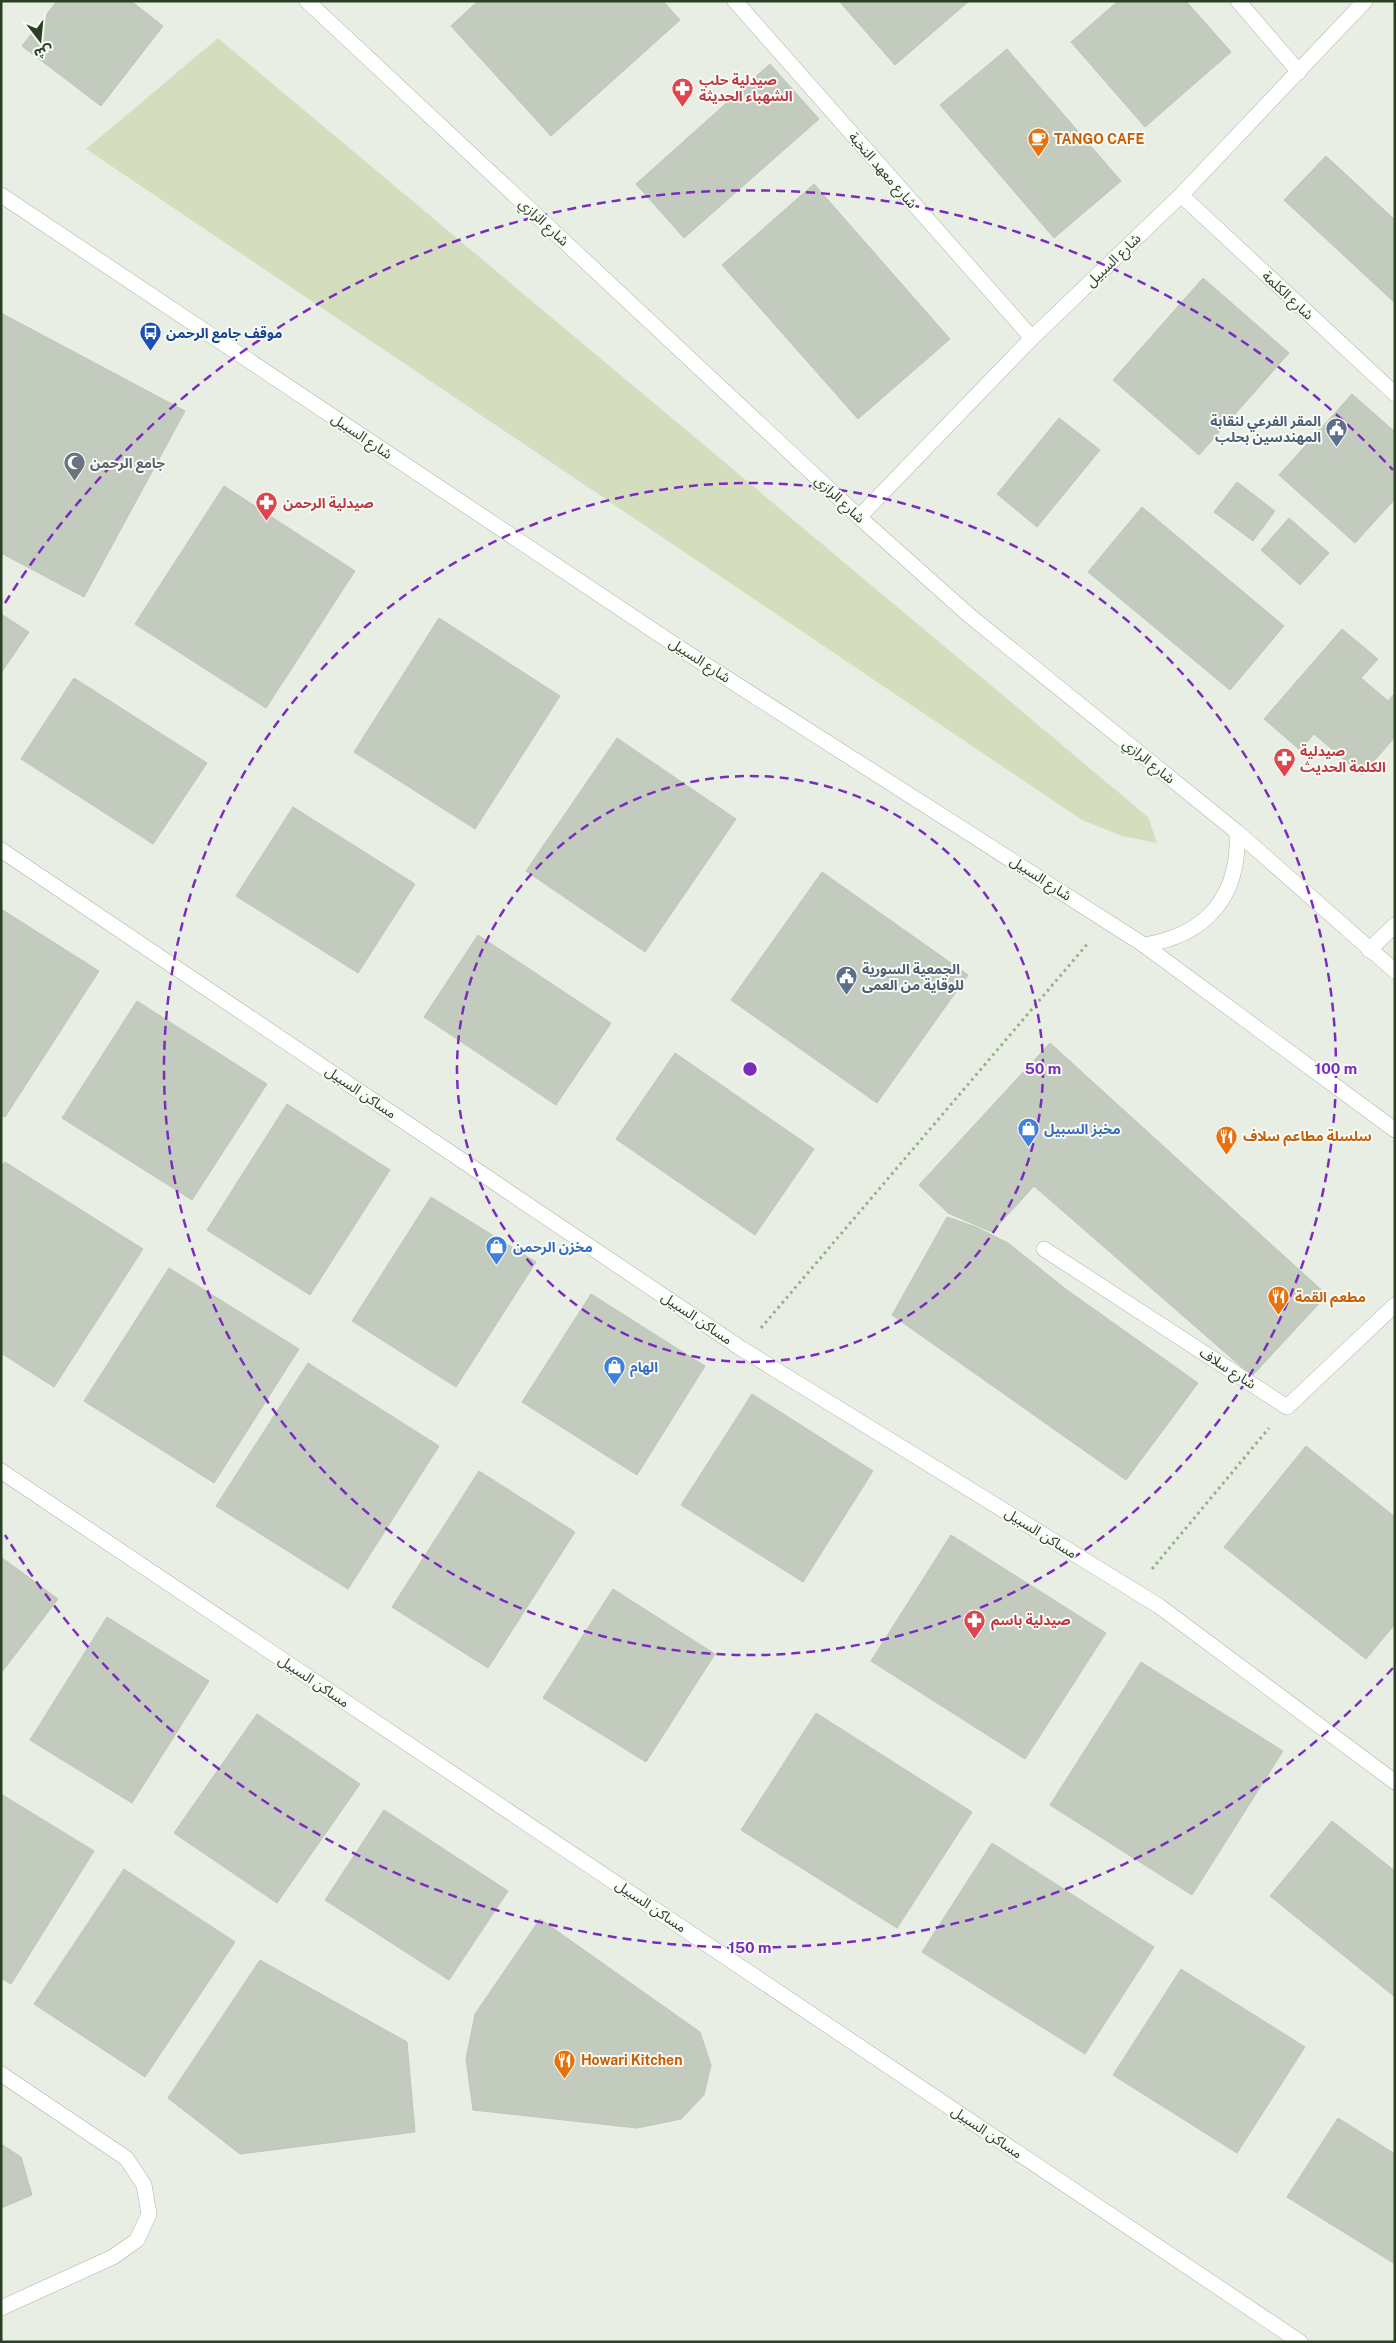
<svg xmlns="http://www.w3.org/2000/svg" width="1396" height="2343" viewBox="0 0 1396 2343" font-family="'Public Sans','Noto Sans Arabic',sans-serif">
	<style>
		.green { fill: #d4debe }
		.building { fill: #c2cbbd; stroke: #bdc7b7 }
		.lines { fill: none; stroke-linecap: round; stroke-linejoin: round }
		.street-casing { stroke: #abb6a7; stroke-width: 16 }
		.secondary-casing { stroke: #aab9a3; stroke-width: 16 }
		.path { stroke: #91b185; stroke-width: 3; stroke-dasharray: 2.5 4; stroke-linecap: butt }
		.street { stroke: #fff; stroke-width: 15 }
		.secondary { stroke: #fff; stroke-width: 15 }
		.ring { fill: none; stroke: #7b2cbf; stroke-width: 2.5; stroke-dasharray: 9 6 }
		.labels { text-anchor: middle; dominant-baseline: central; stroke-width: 4; stroke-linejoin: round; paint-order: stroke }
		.health-label { font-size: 14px; font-weight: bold; fill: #be3a42; stroke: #f7faf5; text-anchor: start }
		.food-label { font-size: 14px; font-weight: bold; fill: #c56008; stroke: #f7faf5; text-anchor: start }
		.street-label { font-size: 14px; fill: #2a4024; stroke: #f7faf5 }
		.transit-label { font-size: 14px; font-weight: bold; fill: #164399; stroke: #f7faf5; text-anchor: start }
		.service-label { font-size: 14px; font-weight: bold; fill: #4e5e75; stroke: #f7faf5; text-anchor: end }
		.worship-label { font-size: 14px; font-weight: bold; fill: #5b616d; stroke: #f7faf5; text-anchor: start }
		.shop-label { font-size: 14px; font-weight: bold; fill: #366cbe; stroke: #f7faf5; text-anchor: start }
		.centre { fill: #7b2cbf; stroke: #f7faf5; stroke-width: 2.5 }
		.ring-label { font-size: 15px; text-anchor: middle; font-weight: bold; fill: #7b2cbf; stroke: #f7faf5; stroke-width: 4; stroke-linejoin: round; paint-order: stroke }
	</style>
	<rect width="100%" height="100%" fill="#e8eee4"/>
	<!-- green -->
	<path class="green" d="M218 38 1148 817 1157 843 1122 836 1082 820 86 149Z"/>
	<!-- building -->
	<g class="building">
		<path d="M57 1H131L163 26 101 106 22 46Z"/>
		<path d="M478 1H663L680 20 551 136 451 26Z"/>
		<path d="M839 1H969L895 65Z"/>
		<path d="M1118 1H1186L1231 52 1145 127 1071 42Z"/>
		<path d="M1007 49 1121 181 1054 238 940 105Z"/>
		<path d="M770 64 819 119 684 238 636 184Z"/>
		<path d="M1326 156 1395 220V303L1284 200Z"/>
		<path d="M814 184 950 339 858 419 722 265Z"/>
		<path d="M1203 278 1289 353 1199 455 1113 380Z"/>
		<path d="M1 313 185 411 84 597 1 553Z"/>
		<path d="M1352 394 1395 432V499L1355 543 1279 475Z"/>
		<path d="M1059 418 1100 450 1037 527 997 494Z"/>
		<path d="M1237 482 1275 511 1253 541 1214 512Z"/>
		<path d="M224 486 355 571 266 708 135 624Z"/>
		<path d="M1142 507 1284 626 1230 690 1088 572Z"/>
		<path d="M1289 518 1329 553 1300 585 1261 550Z"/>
		<path d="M1 614 29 632 1 673Z"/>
		<path d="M439 618 560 696 475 829 354 752Z"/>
		<path d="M1342 629 1378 659 1361 678 1388 701 1395 693V737L1362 775 1314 734 1300 750 1264 719Z"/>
		<path d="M74 678 207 763 153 844 21 759Z"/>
		<path d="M617 738 736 819 645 952 526 871Z"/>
		<path d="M293 807 415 884 358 973 236 896Z"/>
		<path d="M822 872 968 975 877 1103 731 1000Z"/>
		<path d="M1 909 99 971 5 1117 1 1115Z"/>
		<path d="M478 935 611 1023 556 1105 424 1017Z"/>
		<path d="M137 1001 267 1084 192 1200 62 1118Z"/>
		<path d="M1050 1043 1327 1295 1252 1376 1034 1186 992 1232 948 1213 919 1185Z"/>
		<path d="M675 1053 814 1149 755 1235 616 1139Z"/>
		<path d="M287 1104 390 1170 310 1295 207 1230Z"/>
		<path d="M5 1162 143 1249 54 1387 1 1353V1167Z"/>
		<path d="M431 1197 536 1262 456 1387 352 1321Z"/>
		<path d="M947 1217 976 1227 1008 1243 1067 1290 1198 1383 1126 1480 892 1315Z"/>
		<path d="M169 1268 299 1349 214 1483 84 1401Z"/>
		<path d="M591 1294 705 1366 637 1475 522 1402Z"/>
		<path d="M308 1363 439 1446 348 1589 216 1506Z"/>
		<path d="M752 1394 873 1471 803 1582 681 1505Z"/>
		<path d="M1306 1446 1395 1517V1624L1366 1659 1224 1547Z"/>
		<path d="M479 1471 575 1532 488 1668 392 1607Z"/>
		<path d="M951 1535 1106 1633 1025 1759 871 1661Z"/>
		<path d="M1 1557 58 1599 1 1673Z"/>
		<path d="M613 1589 715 1654 646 1762 543 1698Z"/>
		<path d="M107 1617 209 1681 132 1803 30 1740Z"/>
		<path d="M1141 1662 1283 1751 1192 1895 1050 1805Z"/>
		<path d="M816 1713 972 1812 897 1928 741 1830Z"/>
		<path d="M257 1714 360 1784 277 1903 174 1833Z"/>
		<path d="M1 1794 94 1851 11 1984 1 1978Z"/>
		<path d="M384 1810 508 1891 449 1980 325 1900Z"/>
		<path d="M1332 1821 1395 1871V1997L1270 1896Z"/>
		<path d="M992 1843 1154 1947 1085 2054 922 1952Z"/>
		<path d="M124 1869 235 1942 145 2077 34 2004Z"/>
		<path d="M540 1919 700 2032 711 2065 704 2095 681 2119 637 2128 473 2110 466 2059 475 2014Z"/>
		<path d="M260 1960 407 2042 415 2132 240 2154 168 2098Z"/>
		<path d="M1181 1969 1305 2047 1237 2153 1113 2075Z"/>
		<path d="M1338 2118 1395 2154V2264L1287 2197Z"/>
		<path d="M1 2144 21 2157 32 2195 1 2208Z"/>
	</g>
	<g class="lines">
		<defs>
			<g id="street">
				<path d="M735 1 1032 338"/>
				<path d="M1238 1 1299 72"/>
				<path d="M1181 195 1395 394"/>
				<path d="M859 517 1032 338 1181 195 1365 1"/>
				<path d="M1 850 742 1349 1159 1606 1395 1782"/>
				<path d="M1369 950 1395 925"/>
				<path d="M1044 1249 1287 1407 1395 1305"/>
				<path d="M1 1471 1300 2342"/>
				<path d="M1 2074 126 2158 144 2185 149 2214 137 2240 113 2257 1 2308"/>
			</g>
			<g id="secondary">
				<path d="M307 1 859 517 970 616 1237 832 1395 971"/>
				<path d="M1 195 681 649 1144 945 1395 1130"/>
				<path d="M1144 945C1207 935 1240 896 1237 832"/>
			</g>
		</defs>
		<!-- street casing -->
		<use href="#street" class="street-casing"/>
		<!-- secondary casing -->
		<use href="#secondary" class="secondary-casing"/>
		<!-- path -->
		<g class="path">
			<path d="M761 1328 1089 942"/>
			<path d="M1152 1569 1269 1428"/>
		</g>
		<!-- street -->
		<use href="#street" class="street"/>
		<!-- secondary -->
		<use href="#secondary" class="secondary"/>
	</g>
	<!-- distance rings -->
	<g class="ring">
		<circle cx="750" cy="1069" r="293"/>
		<circle cx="750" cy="1069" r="586"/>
		<path d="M1393 1668A879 879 0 0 1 5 1535M5 603A879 879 0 0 1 1393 470"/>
	</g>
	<!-- icons -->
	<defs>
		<symbol id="pharmacy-pin" viewBox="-11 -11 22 30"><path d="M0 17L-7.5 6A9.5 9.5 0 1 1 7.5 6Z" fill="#e0444e" stroke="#f7faf5"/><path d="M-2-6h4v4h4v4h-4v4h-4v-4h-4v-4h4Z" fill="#fff"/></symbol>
		<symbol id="cafe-pin" viewBox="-11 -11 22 30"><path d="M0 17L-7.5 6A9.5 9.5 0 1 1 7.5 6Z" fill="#e8710a" stroke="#f7faf5"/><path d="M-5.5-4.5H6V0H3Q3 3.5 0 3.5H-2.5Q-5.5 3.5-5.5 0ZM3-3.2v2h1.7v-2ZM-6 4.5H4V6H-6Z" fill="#fff"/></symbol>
		<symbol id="bus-pin" viewBox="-11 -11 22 30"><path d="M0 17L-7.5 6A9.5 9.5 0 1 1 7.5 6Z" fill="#1a4fb4" stroke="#f7faf5"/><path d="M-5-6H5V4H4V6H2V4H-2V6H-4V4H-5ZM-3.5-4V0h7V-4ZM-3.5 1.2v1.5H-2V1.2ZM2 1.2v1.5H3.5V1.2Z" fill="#fff"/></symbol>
		<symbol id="civic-pin" viewBox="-11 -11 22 30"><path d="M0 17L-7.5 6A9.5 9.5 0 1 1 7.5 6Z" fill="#5c6f8a" stroke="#f7faf5"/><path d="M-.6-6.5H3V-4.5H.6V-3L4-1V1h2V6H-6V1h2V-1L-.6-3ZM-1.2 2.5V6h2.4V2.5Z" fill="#fff"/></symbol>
		<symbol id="mosque-pin" viewBox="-11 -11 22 30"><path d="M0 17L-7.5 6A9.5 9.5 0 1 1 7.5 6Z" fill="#6b7280" stroke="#f7faf5"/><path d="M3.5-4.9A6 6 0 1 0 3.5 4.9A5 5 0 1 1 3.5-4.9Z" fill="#fff"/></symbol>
		<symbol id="shop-pin" viewBox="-11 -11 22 30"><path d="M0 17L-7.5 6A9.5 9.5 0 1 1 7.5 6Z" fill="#3f7fe0" stroke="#f7faf5"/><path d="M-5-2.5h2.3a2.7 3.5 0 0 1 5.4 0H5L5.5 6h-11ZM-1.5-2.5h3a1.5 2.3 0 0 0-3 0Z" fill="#fff"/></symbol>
		<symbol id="restaurant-pin" viewBox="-11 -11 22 30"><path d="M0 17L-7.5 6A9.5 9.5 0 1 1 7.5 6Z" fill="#e8710a" stroke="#f7faf5"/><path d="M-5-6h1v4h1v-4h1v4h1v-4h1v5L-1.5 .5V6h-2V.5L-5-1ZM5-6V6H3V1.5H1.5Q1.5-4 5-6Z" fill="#fff"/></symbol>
	</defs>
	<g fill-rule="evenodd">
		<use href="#pharmacy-pin" x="670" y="76" width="25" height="34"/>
		<use href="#cafe-pin" x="1026" y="126" width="25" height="34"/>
		<use href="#bus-pin" x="138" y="320" width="25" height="34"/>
		<use href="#civic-pin" x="1324" y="416" width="25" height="34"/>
		<use href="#mosque-pin" x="62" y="450" width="25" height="34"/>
		<use href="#pharmacy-pin" x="254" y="490" width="25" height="34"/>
		<use href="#pharmacy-pin" x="1272" y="746" width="25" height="34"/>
		<use href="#civic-pin" x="834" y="964" width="25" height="34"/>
		<use href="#shop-pin" x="1016" y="1116" width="25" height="34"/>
		<use href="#restaurant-pin" x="1214" y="1124" width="25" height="34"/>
		<use href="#shop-pin" x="484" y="1234" width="25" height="34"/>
		<use href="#restaurant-pin" x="1266" y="1284" width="25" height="34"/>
		<use href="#shop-pin" x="602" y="1354" width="25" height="34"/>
		<use href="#pharmacy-pin" x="962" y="1608" width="25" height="34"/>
		<use href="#restaurant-pin" x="552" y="2048" width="25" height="34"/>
	</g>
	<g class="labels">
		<!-- health labels -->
		<g class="health-label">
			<text x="699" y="80">صيدلية حلب<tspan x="699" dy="16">الشهباء الحديثة</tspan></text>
			<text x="283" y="503">صيدلية الرحمن</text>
			<text x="1300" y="751">صيدلية<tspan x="1300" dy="16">الكلمة الحديث</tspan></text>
			<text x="991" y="1620">صيدلية باسم</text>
		</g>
		<!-- food labels -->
		<g class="food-label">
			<text x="1054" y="139">TANGO CAFE</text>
			<text x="1243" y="1136">سلسلة مطاعم سلاف</text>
			<text x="1295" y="1297">مطعم القمة</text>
			<text x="581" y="2060">Howari Kitchen</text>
		</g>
		<!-- street labels -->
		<g class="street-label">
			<text transform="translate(883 170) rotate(49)">شارع معهد النخبة</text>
			<text transform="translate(544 222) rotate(43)">شارع الرازي</text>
			<text transform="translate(1113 260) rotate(-44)">شارع السبيل</text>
			<text transform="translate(1288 295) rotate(43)">شارع الكلمة</text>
			<text transform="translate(362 436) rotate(34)">شارع السبيل</text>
			<text transform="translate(840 499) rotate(43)">شارع الرازي</text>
			<text transform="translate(700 660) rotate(33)">شارع السبيل</text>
			<text transform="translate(1149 761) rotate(39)">شارع الرازي</text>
			<text transform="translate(1041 878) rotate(33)">شارع السبيل</text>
			<text transform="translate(361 1092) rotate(34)">مساكن السبيل</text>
			<text transform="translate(697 1318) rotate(34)">مساكن السبيل</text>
			<text transform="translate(1228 1368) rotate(33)">شارع سلاف</text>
			<text transform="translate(1041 1533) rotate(32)">مساكن السبيل</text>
			<text transform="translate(314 1681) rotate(34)">مساكن السبيل</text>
			<text transform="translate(651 1906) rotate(34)">مساكن السبيل</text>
			<text transform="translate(987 2132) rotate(34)">مساكن السبيل</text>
		</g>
		<!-- transit labels -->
		<g class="transit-label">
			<text x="166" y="333">موقف جامع الرحمن</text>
		</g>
		<!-- service labels -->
		<g class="service-label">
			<text x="1321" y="421">المقر الفرعي لنقابة<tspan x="1321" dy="16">المهندسين بحلب</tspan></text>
			<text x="862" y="969" text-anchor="start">الجمعية السورية<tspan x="862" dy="16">للوقاية من العمى</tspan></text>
		</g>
		<!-- worship labels -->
		<g class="worship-label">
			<text x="90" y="463">جامع الرحمن</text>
		</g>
		<!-- shop labels -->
		<g class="shop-label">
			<text x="1044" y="1129">مخبز السبيل</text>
			<text x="513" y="1247">مخزن الرحمن</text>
			<text x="630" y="1367">الهام</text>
		</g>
	</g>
	<circle cx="750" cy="1069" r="8" class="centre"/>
	<g class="ring-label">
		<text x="1043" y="1074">50 m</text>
		<text x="1336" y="1074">100 m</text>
		<text x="750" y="1953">150 m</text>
	</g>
	<!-- border -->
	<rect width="1396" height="2343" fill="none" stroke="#2a4024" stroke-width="5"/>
	<!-- north arrow -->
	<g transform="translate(40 40) rotate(164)" stroke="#f7faf5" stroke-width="4" paint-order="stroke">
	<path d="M0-4L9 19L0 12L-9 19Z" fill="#2a4024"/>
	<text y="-8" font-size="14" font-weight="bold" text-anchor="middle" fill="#2a4024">ش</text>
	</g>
</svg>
